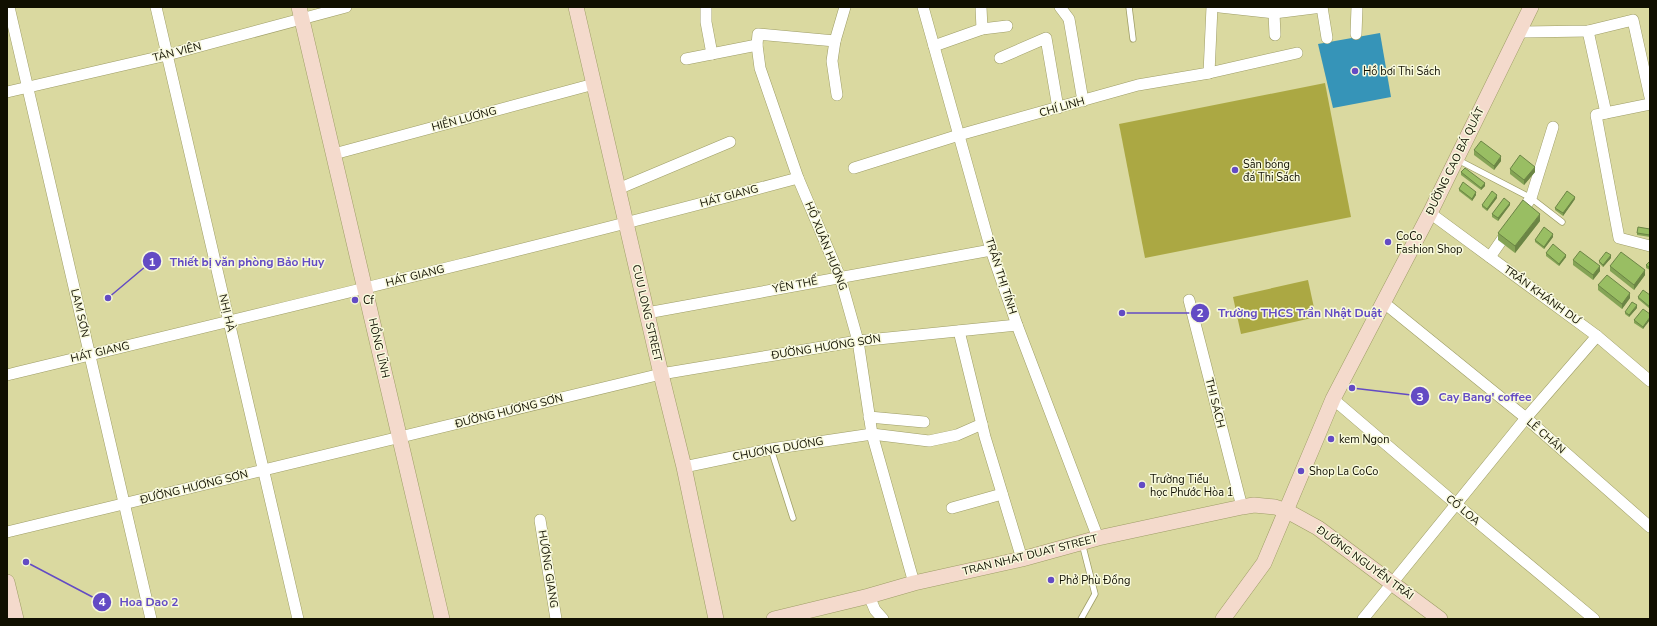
<svg xmlns="http://www.w3.org/2000/svg" width="1657" height="626" viewBox="0 0 1657 626" font-family="'Nunito Sans',sans-serif">
	<style>
		.green { fill: #aba843 }
		.water { fill: #3694b8 }
		.lines { fill: none; stroke-linecap: round; stroke-linejoin: round }
		.lane-casing { stroke: #9e9d66; stroke-width: 7 }
		.street-casing { stroke: #9e9d66; stroke-width: 12 }
		.secondary-casing { stroke: #9e9d66; stroke-width: 16 }
		.lane { stroke: #fff; stroke-width: 5.5 }
		.street { stroke: #fff; stroke-width: 11 }
		.secondary { stroke: #f4dacc; stroke-width: 15 }
		.wall { fill: #84a355 }
		.shaded-wall { fill: #6b8545 }
		.building { fill: #99be63; stroke: #6b8545 }
		.poi-dot { fill: #634bc4; stroke: #f8f9dc; stroke-width: 1.5 }
		.labels { text-anchor: middle; dominant-baseline: central; stroke-width: 3; stroke-linejoin: round; paint-order: stroke }
		.street-label { font-size: 11px; fill: #100f00; stroke: #f8f9dc }
		.poi-label { font-size: 11px; fill: #100f00; stroke: #f8f9dc; text-anchor: start }
		.leader { fill: none; stroke: #634bc4; stroke-width: 1.5 }
		.callout-dot { fill: #634bc4; stroke: #f8f9dc; stroke-width: 1.5 }
		.mark-label { font-size: 12px; text-anchor: middle; font-weight: bold; fill: #fff }
		.callout-label { font-size: 12px; text-anchor: middle; font-weight: bold; fill: #634bc4; stroke: #f8f9dc; stroke-width: 3; stroke-linejoin: round; paint-order: stroke }
	</style>
	<rect width="100%" height="100%" fill="#dad9a0"/>
	<!-- green -->
	<g class="green">
		<path d="M1325 83 1351 217 1145 258 1119 124Z"/>
		<path d="M1308 280 1316 317 1241 334 1233 297Z"/>
	</g>
	<!-- water -->
	<path class="water" d="M1380 33 1391 97 1333 108 1318 44Z"/>
	<g class="lines">
		<defs>
			<g id="lane">
				<path d="M1129 7 1133 39"/>
				<path d="M1458 160 1531 198 1562 222"/>
				<path d="M771 449 793 518"/>
				<path d="M1081 619 1095 594 1082 543"/>
			</g>
			<g id="street">
				<path d="M9 7 151 619"/>
				<path d="M156 7 298 619"/>
				<path d="M706 7V22L712 54"/>
				<path d="M923 7 991 250 1017 325 1098 538"/>
				<path d="M981 7 982 29"/>
				<path d="M1060 7 1069 19 1083 101"/>
				<path d="M1220 7 1274 13 1322 7"/>
				<path d="M1322 7 1327 38"/>
				<path d="M1274 13 1275 35"/>
				<path d="M1588 31 1606 113"/>
				<path d="M1519 32 1588 31 1633 20 1650 97"/>
				<path d="M1356 34 1357 7"/>
				<path d="M835 41 758 34 757 45 760 68 798 178 840 277 858 341 872 434 914 583"/>
				<path d="M934 46 982 29 1007 26"/>
				<path d="M1000 58 1046 38 1058 108"/>
				<path d="M686 59 757 45"/>
				<path d="M1209 73 1297 53"/>
				<path d="M7 92 167 55 346 7"/>
				<path d="M837 95 832 61 835 41 845 7"/>
				<path d="M1650 104 1596 115 1619 238 1650 246"/>
				<path d="M334 154 594 84"/>
				<path d="M854 168 959 135 1138 85 1209 73 1212 7"/>
				<path d="M618 189 730 142"/>
				<path d="M1430 213 1597 336 1650 381"/>
				<path d="M1519 215 1531 198 1553 127"/>
				<path d="M1490 257 1508 231"/>
				<path d="M1189 300 1242 507"/>
				<path d="M1383 302 1526 418 1650 527"/>
				<path d="M647 313 991 250"/>
				<path d="M959 331 985 437 1022 559"/>
				<path d="M7 375C271 311 536 248 798 178"/>
				<path d="M1333 399 1456 504 1594 619"/>
				<path d="M869 417 924 422"/>
				<path d="M684 467 771 449 872 434 929 441 957 435 982 424"/>
				<path d="M952 508 1002 494"/>
				<path d="M540 520 556 619"/>
				<path d="M7 532 661 374 858 341 1017 325"/>
				<path d="M869 596 875 610 883 619"/>
				<path d="M1363 619 1526 418 1597 336"/>
			</g>
			<g id="secondary">
				<path d="M299 7 442 619"/>
				<path d="M576 7 661 374 684 467 716 619"/>
				<path d="M7 582 16 619"/>
				<path d="M774 619 869 596 914 583 1022 559 1098 538 1242 507 1254 505 1275 507 1287 511 1318 528 1440 619"/>
				<path d="M1223 619 1264 563 1333 399 1430 213 1531 7"/>
			</g>
		</defs>
		<!-- lane casing -->
		<use href="#lane" class="lane-casing"/>
		<!-- street casing -->
		<use href="#street" class="street-casing"/>
		<!-- secondary casing -->
		<use href="#secondary" class="secondary-casing"/>
		<!-- lane -->
		<use href="#lane" class="lane"/>
		<!-- street -->
		<use href="#street" class="street"/>
		<!-- secondary -->
		<use href="#secondary" class="secondary"/>
	</g>
	<!-- wall -->
	<g class="wall">
		<path d="M1474 150 1501 161 1494 170 1474 155Z"/>
		<path d="M1510 169 1535 172 1524 185 1510 174Z"/>
		<path d="M1461 172 1485 186 1481 190 1461 175Z"/>
		<path d="M1459 189 1476 195 1472 201 1459 191Z"/>
		<path d="M1497 198 1487 211 1482 207V205Z"/>
		<path d="M1575 199 1563 216 1555 210V208Z"/>
		<path d="M1510 205 1498 221 1492 217V214Z"/>
		<path d="M1540 221 1515 253 1498 240V233Z"/>
		<path d="M1650 229V237L1637 235V233Z"/>
		<path d="M1553 237 1544 249 1535 242V240Z"/>
		<path d="M1546 253 1566 257 1559 266 1546 256Z"/>
		<path d="M1611 258 1603 267 1599 263V261Z"/>
		<path d="M1573 260 1600 271 1593 280 1573 265Z"/>
		<path d="M1650 261V270L1646 268V265Z"/>
		<path d="M1610 266 1645 275 1634 290 1610 271Z"/>
		<path d="M1598 285 1630 298 1622 309 1598 290Z"/>
		<path d="M1650 295V309L1638 299V297Z"/>
		<path d="M1637 308 1629 317 1625 314V312Z"/>
		<path d="M1650 314 1643 329 1634 323V320Z"/>
	</g>
	<!-- shaded-wall -->
	<g class="shaded-wall">
		<path d="M1501 156V161L1494 170V166Z"/>
		<path d="M1535 167V172L1524 185V180Z"/>
		<path d="M1485 183V186L1481 190V188Z"/>
		<path d="M1476 192V195L1472 201V199Z"/>
		<path d="M1497 195V198L1487 211V209Z"/>
		<path d="M1575 197V199L1563 216V213Z"/>
		<path d="M1510 203V205L1498 221V218Z"/>
		<path d="M1540 214V221L1515 253V246Z"/>
		<path d="M1553 234V237L1544 249V247Z"/>
		<path d="M1566 255V257L1559 266V264Z"/>
		<path d="M1611 255V258L1603 267V265Z"/>
		<path d="M1600 266V271L1593 280V275Z"/>
		<path d="M1645 270V275L1634 290V285Z"/>
		<path d="M1630 293V298L1622 309V304Z"/>
		<path d="M1637 305V308L1629 317V315Z"/>
		<path d="M1650 317V320L1643 329V327Z"/>
	</g>
	<!-- building -->
	<g class="building">
		<path d="M1481 141 1501 156 1494 166 1474 150Z"/>
		<path d="M1520 155 1535 167 1524 180 1510 169Z"/>
		<path d="M1465 168 1485 183 1481 188 1461 172Z"/>
		<path d="M1463 182 1476 192 1472 199 1459 189Z"/>
		<path d="M1492 191 1497 195 1487 209 1482 205Z"/>
		<path d="M1567 191 1575 197 1563 213 1555 208Z"/>
		<path d="M1504 198 1510 203 1498 218 1492 214Z"/>
		<path d="M1523 200 1540 214 1515 246 1498 233Z"/>
		<path d="M1544 227 1553 234 1544 247 1535 240Z"/>
		<path d="M1638 227 1650 229V235L1637 233Z"/>
		<path d="M1553 244 1566 255 1559 264 1546 253Z"/>
		<path d="M1580 251 1600 266 1593 275 1573 260Z"/>
		<path d="M1606 252 1611 255 1603 265 1599 261Z"/>
		<path d="M1621 252 1645 270 1634 285 1610 266Z"/>
		<path d="M1650 261V268L1646 265Z"/>
		<path d="M1607 275 1630 293 1622 304 1598 285Z"/>
		<path d="M1643 290 1650 295V307L1638 297Z"/>
		<path d="M1632 302 1637 305 1629 315 1625 312Z"/>
		<path d="M1643 309 1650 314V317L1643 327 1634 320Z"/>
	</g>
	<!-- markers -->
	<g class="poi-dot">
		<circle cx="1355" cy="71" r="4"/>
		<circle cx="1235" cy="170" r="4"/>
		<circle cx="1388" cy="242" r="4"/>
		<circle cx="355" cy="300" r="4"/>
		<circle cx="1331" cy="439" r="4"/>
		<circle cx="1301" cy="471" r="4"/>
		<circle cx="1142" cy="485" r="4"/>
		<circle cx="1051" cy="580" r="4"/>
	</g>
	<g class="labels">
		<!-- street labels -->
		<g class="street-label">
			<text transform="translate(177 52) rotate(-14)">TẢN VIÊN</text>
			<text transform="translate(1062 107) rotate(-16)">CHÍ LINH</text>
			<text transform="translate(464 119) rotate(-15)">HIỀN LƯƠNG</text>
			<text transform="translate(1455 161) rotate(-64)">ĐƯỜNG CAO BÁ QUÁT</text>
			<text transform="translate(729 196) rotate(-15)">HÁT GIANG</text>
			<text transform="translate(826 246) rotate(68)">HỒ XUÂN HƯƠNG</text>
			<text transform="translate(415 276) rotate(-14)">HÁT GIANG</text>
			<text transform="translate(1001 276) rotate(72)">TRẦN THỊ TÍNH</text>
			<text transform="translate(795 285) rotate(-11)">YÊN THẾ</text>
			<text transform="translate(1542 295) rotate(36)">TRẦN KHÁNH DƯ</text>
			<text transform="translate(80 313) rotate(77)">LAM SƠN</text>
			<text transform="translate(227 313) rotate(77)">NHỊ HÀ</text>
			<text transform="translate(647 313) rotate(77)">CUU LONG STREET</text>
			<text transform="translate(826 347) rotate(-9)">ĐƯỜNG HƯƠNG SƠN</text>
			<text transform="translate(379 348) rotate(77)">HỒNG LĨNH</text>
			<text transform="translate(100 352) rotate(-13)">HÁT GIANG</text>
			<text transform="translate(1215 403) rotate(76)">THI SÁCH</text>
			<text transform="translate(509 411) rotate(-14)">ĐƯỜNG HƯƠNG SƠN</text>
			<text transform="translate(1546 436) rotate(41)">LÊ CHÂN</text>
			<text transform="translate(778 449) rotate(-10)">CHƯƠNG DƯƠNG</text>
			<text transform="translate(194 487) rotate(-14)">ĐƯỜNG HƯƠNG SƠN</text>
			<text transform="translate(1463 510) rotate(40)">CỔ LOA</text>
			<text transform="translate(1030 555) rotate(-14)">TRAN NHAT DUAT STREET</text>
			<text transform="translate(1365 563) rotate(36)">ĐƯỜNG NGUYỄN TRÃI</text>
			<text transform="translate(548 569) rotate(81)">HƯƠNG GIANG</text>
		</g>
		<!-- poi labels -->
		<g class="poi-label">
			<text x="1363" y="71">Hồ bơi Thi Sách</text>
			<text x="1243" y="164">Sân bóng<tspan x="1243" dy="13">đá Thi Sách</tspan></text>
			<text x="1396" y="236">CoCo<tspan x="1396" dy="13">Fashion Shop</tspan></text>
			<text x="363" y="300">Cf</text>
			<text x="1339" y="439">kem Ngon</text>
			<text x="1309" y="471">Shop La CoCo</text>
			<text x="1150" y="479">Trường Tiểu<tspan x="1150" dy="13">học Phước Hòa 1</tspan></text>
			<text x="1059" y="580">Phở Phù Đổng</text>
		</g>
	</g>
	<!-- callouts -->
	<path class="leader" d="M108 298L152 261M1122 313L1200 313M1352 388L1420 396M26 562L102 602"/>
	<g class="callout-dot">
		<circle cx="108" cy="298" r="4"/>
		<circle cx="1122" cy="313" r="4"/>
		<circle cx="1352" cy="388" r="4"/>
		<circle cx="26" cy="562" r="4"/>
		<circle cx="152" cy="261" r="10"/>
		<circle cx="1200" cy="313" r="10"/>
		<circle cx="1420" cy="396" r="10"/>
		<circle cx="102" cy="602" r="10"/>
	</g>
	<g class="mark-label">
		<text x="152" y="266">1</text>
		<text x="1200" y="317">2</text>
		<text x="1420" y="401">3</text>
		<text x="102" y="606">4</text>
	</g>
	<g class="callout-label">
		<text x="247" y="266">Thiết bị văn phòng Bảo Huy</text>
		<text x="1300" y="317">Trường THCS Trần Nhật Duật</text>
		<text x="1485" y="401">Cay Bang' coffee</text>
		<text x="149" y="606">Hoa Dao 2</text>
	</g>
	<!-- border -->
	<rect width="1657" height="626" fill="none" stroke="#100f00" stroke-width="16"/>
</svg>
